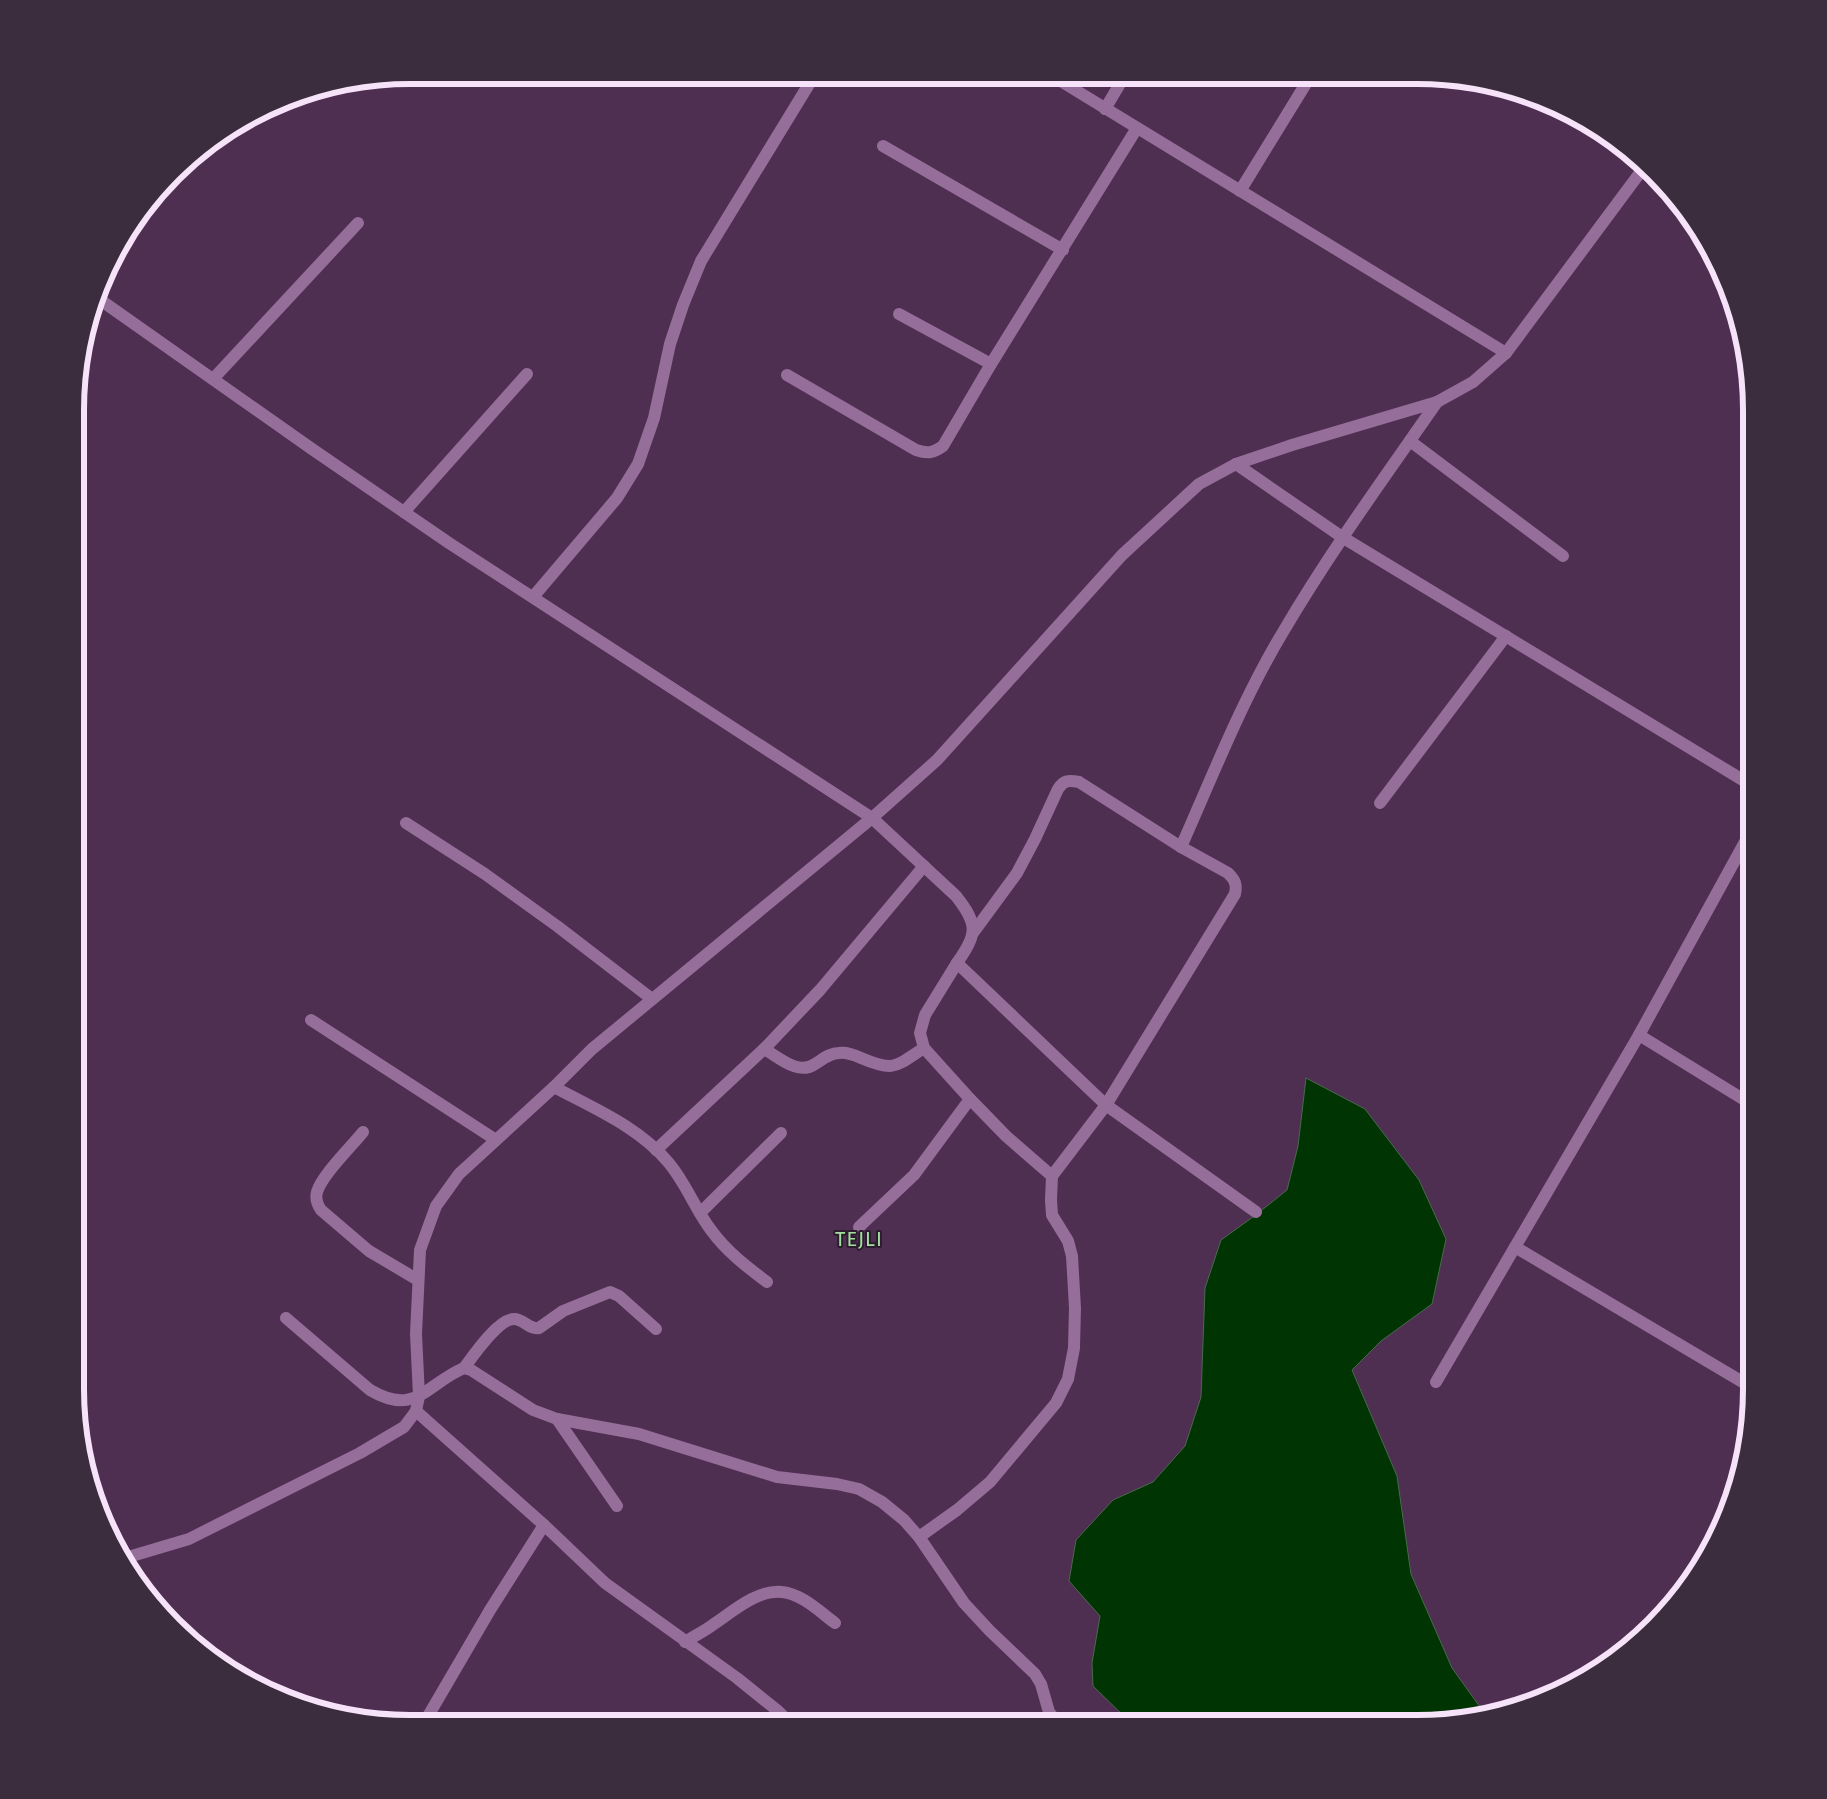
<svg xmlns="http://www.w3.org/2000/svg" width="1827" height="1799" viewBox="0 0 1827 1799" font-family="'Fira Sans',sans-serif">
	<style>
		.water { fill: #003503; stroke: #4a694d }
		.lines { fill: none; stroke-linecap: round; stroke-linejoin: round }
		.minor { stroke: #966e9a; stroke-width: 12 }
		.labels { text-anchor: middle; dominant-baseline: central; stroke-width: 4; stroke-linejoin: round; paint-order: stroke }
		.quarter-label { font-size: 20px; letter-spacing: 1px; fill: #a4dda1; stroke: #2b1d2d }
		.rim { fill: none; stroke: #f7e3f9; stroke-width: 6 }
	</style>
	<rect width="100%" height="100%" fill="#4e2e51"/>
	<!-- water -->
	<path class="water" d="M1306 1078 1365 1109 1419 1180 1446 1239 1432 1304 1381 1341 1352 1370 1397 1476 1411 1574 1452 1668 1485 1714 1439 1723H1131L1093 1686 1092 1663 1100 1616 1069 1581 1076 1540 1113 1500 1153 1482 1185 1446 1201 1397 1205 1288 1221 1240 1257 1214 1287 1190 1298 1146Z"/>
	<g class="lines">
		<!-- minor -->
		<g class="minor">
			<path d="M1054 77 1506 353"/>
			<path d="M1105 109 1124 77"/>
			<path d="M883 146 1063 250"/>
			<path d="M1240 191 1310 77"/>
			<path d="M99 299 312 449 449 543 872 818 956 896C979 925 977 934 957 963L1106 1105 1256 1212"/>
			<path d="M899 314 991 364"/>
			<path d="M787 375 916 450C928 454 933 453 943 446L991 364 1137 128"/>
			<path d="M213 379 358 223"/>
			<path d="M1410 441 1563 556"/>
			<path d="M1236 464 1342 537 1751 785"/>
			<path d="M404 512 527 374"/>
			<path d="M533 597 617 498 638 464 654 418 670 344 683 305 701 261 814 76"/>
			<path d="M1380 803 1506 636"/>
			<path d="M406 823 485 874 557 926 652 999"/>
			<path d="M1181 847C1213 775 1242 700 1283 632 1330 552 1384 478 1437 402"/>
			<path d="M973 933 1017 873 1035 839 1058 789C1064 780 1069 780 1079 782L1181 847 1228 873C1235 880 1237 884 1235 894L1106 1105 1052 1176"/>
			<path d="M311 1020 496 1140"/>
			<path d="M1639 1035 1751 1104"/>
			<path d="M764 1049C779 1057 798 1076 815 1064 823 1059 830 1053 839 1053 847 1052 854 1055 861 1058 894 1072 895 1067 924 1048"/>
			<path d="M554 1087C593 1108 639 1127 668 1162 686 1183 695 1209 711 1230 726 1251 747 1267 767 1282"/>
			<path d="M363 1132C351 1147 322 1175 317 1192 315 1199 317 1204 321 1210L369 1251 418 1280"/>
			<path d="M656 1150 764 1049 820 990 924 866"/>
			<path d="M700 1213 781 1133"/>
			<path d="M859 1227 914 1175 970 1099"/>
			<path d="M1515 1247 1751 1387"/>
			<path d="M286 1318 370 1390C416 1417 426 1384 464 1368L471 1370 533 1410 557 1419 639 1434 777 1477 837 1484 859 1489 882 1502 904 1520 919 1537 964 1603 989 1630 1035 1674 1041 1684 1049 1712 1054 1718 1063 1723"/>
			<path d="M464 1368C473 1356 498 1319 514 1319 524 1319 529 1330 539 1328L563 1311 610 1292 619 1296 656 1329"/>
			<path d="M1436 1382 1639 1035 1751 831"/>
			<path d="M416 1411 544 1525 605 1583 737 1678 778 1711 790 1723"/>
			<path d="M557 1419 617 1506"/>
			<path d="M919 1537 957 1510 990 1482 1056 1403 1068 1379 1074 1348 1075 1308 1072 1256 1068 1241 1052 1215 1051 1200 1052 1176 1006 1136 970 1099 924 1048 920 1033 925 1015 957 963"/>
			<path d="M125 1558 189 1539 360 1453 404 1427 416 1411 419 1396 416 1334 420 1250 436 1206 459 1174 554 1087 592 1049 872 818 937 760 1122 555 1199 484 1236 464 1292 445 1437 402 1473 382 1506 353 1645 166"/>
			<path d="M685 1642C694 1636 705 1631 714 1624 732 1612 758 1589 782 1592 802 1594 820 1612 835 1623"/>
			<path d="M424 1723 490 1610 544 1525"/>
		</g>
	</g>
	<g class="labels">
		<!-- quarter labels -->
		<g class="quarter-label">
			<text x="859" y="1239">TEJLI</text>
		</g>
	</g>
	<!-- crop -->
	<path d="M0 0H1827V1799H0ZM410 84H1417A326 326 0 0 1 1743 410V1389A326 326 0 0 1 1417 1715H410A326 326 0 0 1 84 1389V410A326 326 0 0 1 410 84Z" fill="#3b2d3d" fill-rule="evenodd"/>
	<path class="rim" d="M410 84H1417A326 326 0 0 1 1743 410V1389A326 326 0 0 1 1417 1715H410A326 326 0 0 1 84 1389V410A326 326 0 0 1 410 84Z"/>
</svg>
